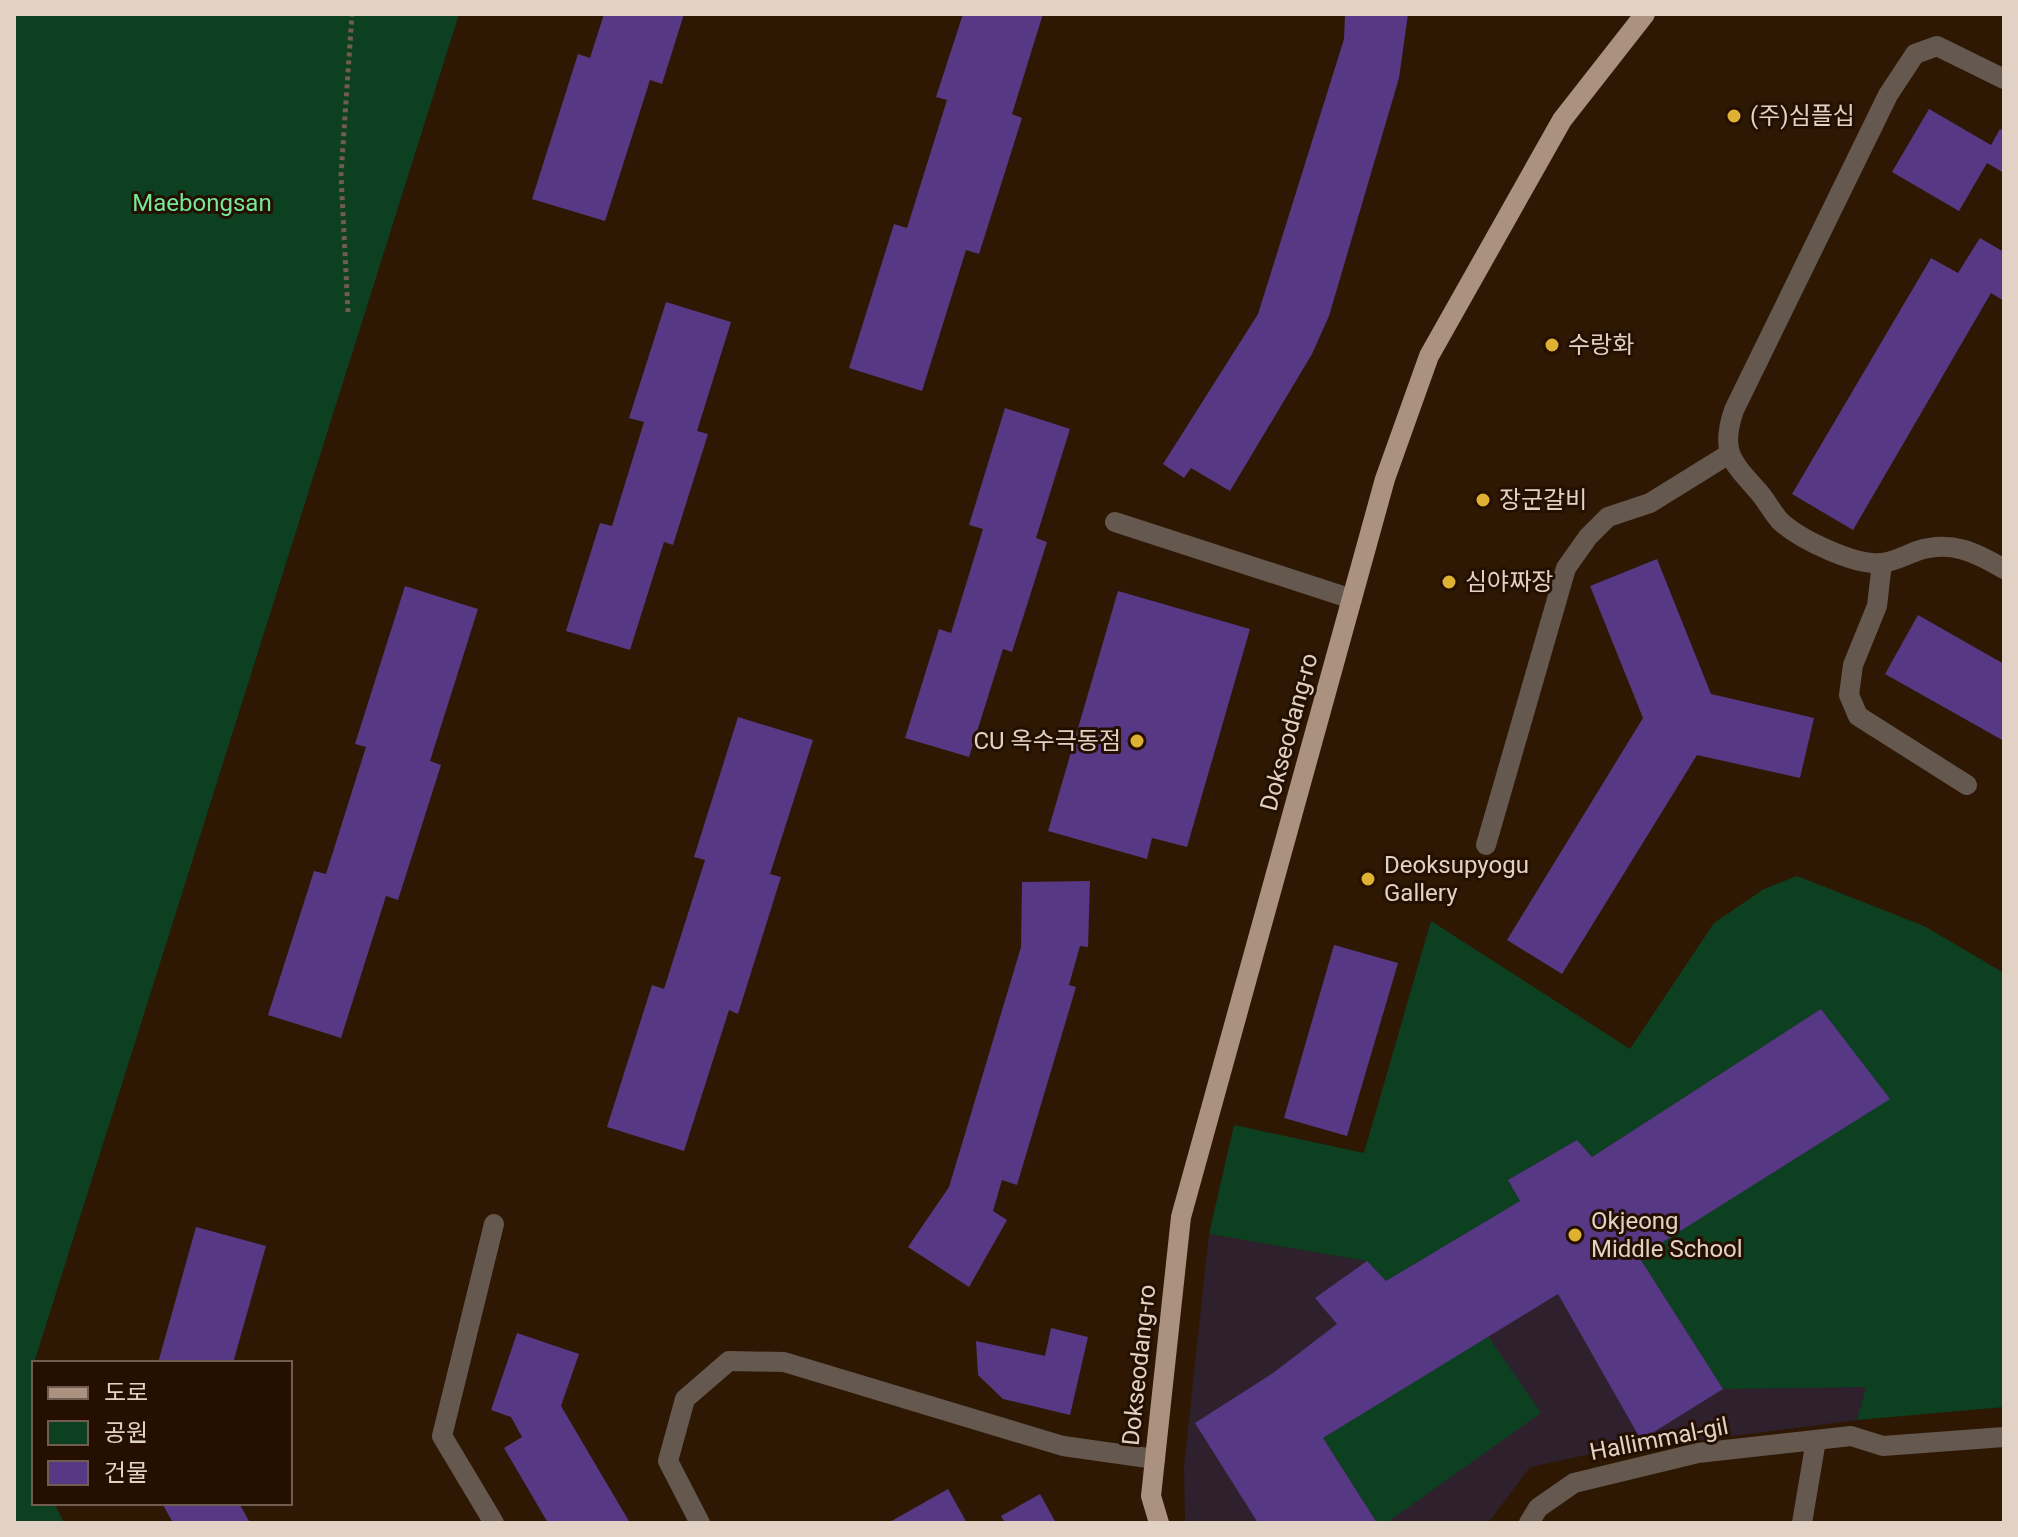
<svg xmlns="http://www.w3.org/2000/svg" width="2018" height="1537" viewBox="0 0 2018 1537" font-family="Roboto,'Noto Sans KR',sans-serif">
	<style>
		.education { fill: #2e202c }
		.green { fill: #0c4020 }
		.building { fill: #573884 }
		.lines { fill: none; stroke-linecap: round; stroke-linejoin: round }
		.path { stroke: #715d4c; stroke-width: 5; stroke-dasharray: 4 4; stroke-linecap: butt }
		.minor { stroke: #64584f; stroke-width: 20 }
		.major { stroke: #ab917f; stroke-width: 20 }
		.poi-dot { fill: #deb133; stroke: #240f00; stroke-width: 3 }
		.labels { text-anchor: middle; dominant-baseline: central; stroke-width: 6; stroke-linejoin: round; paint-order: stroke }
		.poi-label { font-size: 24px; fill: #e1d2c5; stroke: #240f00; text-anchor: start }
		.park-label { font-size: 24px; fill: #75e899; stroke: #240f00 }
		.street-label { font-size: 24px; fill: #e1d2c5; stroke: #240f00 }
	</style>
	<rect width="100%" height="100%" fill="#2e1804"/>
	<!-- education -->
	<path class="education" d="M1821 1009 1890 1099 1867 1386 1857 1420 1586 1455 1530 1467 1488 1523H1185L1184 1466 1209 1234 1367 1261 1520 1200 1508 1180 1577 1140 1593 1157Z"/>
	<!-- green -->
	<g class="green">
		<path d="M14 14H459L34 1363V1503H54L64 1523H14Z"/>
		<path d="M1797 876 1924 926 2004 973V1407L1857 1420 1866 1387 1723 1389 1639 1257 1889 1099 1821 1009 1592 1157 1577 1140 1508 1180 1520 1201 1386 1281 1367 1261 1209 1234 1234 1125 1364 1153 1431 921 1630 1049 1714 923 1764 889Z"/>
		<path d="M1488 1336 1541 1413 1386 1523H1377L1323 1438Z"/>
	</g>
	<!-- building -->
	<g class="building">
		<path d="M604 14H684L662 84 650 80 605 221 532 199 578 54 590 58Z"/>
		<path d="M963 14H1043L1012 114 1022 118 979 254 966 250 922 391 849 368 894 224 907 228 947 100 936 97Z"/>
		<path d="M1345 14H1408L1399 78 1329 316 1312 354 1230 491 1191 468 1184 478 1163 464 1258 314 1344 39Z"/>
		<path d="M1929 109 1991 145 2000 129 2004 131V173L1987 163 1959 211 1892 172Z"/>
		<path d="M1980 238 2004 252V301L1991 293 1853 530 1792 494 1931 258 1958 273Z"/>
		<path d="M666 302 731 322 697 431 708 434 673 545 664 542 630 650 566 631 600 523 612 526 644 422 629 418Z"/>
		<path d="M1005 408 1070 429 1036 538 1047 542 1012 652 1003 649 969 757 905 738 939 629 951 633 983 529 969 525Z"/>
		<path d="M1657 559 1711 694 1814 718 1800 778 1697 755 1562 974 1507 940 1643 718 1590 586Z"/>
		<path d="M405 586 478 609 430 761 441 765 398 900 386 896 341 1038 268 1015 314 871 326 874 366 747 355 744Z"/>
		<path d="M1118 591 1250 629 1187 847 1152 838 1147 859 1048 831Z"/>
		<path d="M1918 615 2004 664V741L1885 674Z"/>
		<path d="M738 717 813 740 770 874 781 877 738 1014 729 1010 684 1151 607 1127 652 985 664 989 705 860 694 857Z"/>
		<path d="M1090 881 1088 947 1080 946 1069 985 1076 987 1017 1185 1002 1180 993 1211 1007 1220 969 1287 908 1247 949 1187 1021 947 1022 882Z"/>
		<path d="M1334 945 1398 963 1347 1136 1284 1118Z"/>
		<path d="M1821 1009 1890 1099 1639 1257 1723 1389 1641 1440 1558 1294 1323 1438 1377 1523H1258L1195 1423 1273 1373 1337 1324 1315 1298 1367 1261 1386 1281 1520 1201 1508 1180 1577 1140 1592 1157Z"/>
		<path d="M196 1227 266 1246 233 1363H158Z"/>
		<path d="M1051 1328 1088 1337 1070 1415 1003 1399 978 1375 976 1341 1045 1356Z"/>
		<path d="M517 1333 579 1354 561 1406 630 1523H548L504 1448 522 1437 511 1417 491 1410Z"/>
		<path d="M948 1489 967 1523H888Z"/>
		<path d="M1040 1494 1056 1523H1005L1001 1516Z"/>
		<path d="M162 1503H239L250 1523H173Z"/>
	</g>
	<g class="lines">
		<!-- path -->
		<path class="path" d="M348 312 341 175 352 14"/>
		<!-- minor -->
		<g class="minor">
			<path d="M2004 79 1937 46 1915 54 1888 95 1734 410C1720 451 1731 461 1758 491 1766 500 1772 512 1780 521 1799 539 1855 566 1882 563 1893 562 1906 555 1917 551 1951 540 1975 552 2004 569"/>
			<path d="M1115 522 1352 599"/>
			<path d="M1882 563 1877 606 1853 665 1849 695 1858 716 1967 785"/>
			<path d="M1486 845 1566 568 1588 537 1608 517 1650 503 1729 454"/>
			<path d="M494 1523 442 1436 494 1224"/>
			<path d="M700 1523 668 1461 685 1399 729 1361 784 1362 1063 1446 1155 1459"/>
			<path d="M1529 1523 1538 1508 1574 1483 1698 1453 1851 1436 1883 1446 2004 1437"/>
			<path d="M1802 1523 1816 1440"/>
		</g>
		<!-- major -->
		<path class="major" d="M1159 1523 1151 1496 1181 1217 1385 479 1429 356 1562 120 1645 14"/>
	</g>
	<!-- markers -->
	<g class="poi-dot">
		<circle cx="1734" cy="116" r="8"/>
		<circle cx="1552" cy="345" r="8"/>
		<circle cx="1483" cy="500" r="8"/>
		<circle cx="1449" cy="582" r="8"/>
		<circle cx="1137" cy="741" r="8"/>
		<circle cx="1368" cy="879" r="8"/>
		<circle cx="1575" cy="1235" r="8"/>
	</g>
	<g class="labels">
		<!-- poi labels -->
		<g class="poi-label">
			<text x="1750" y="116">(주)심플십</text>
			<text x="1568" y="345">수랑화</text>
			<text x="1499" y="500">장군갈비</text>
			<text x="1465" y="582">심야짜장</text>
			<text x="1121" y="741" text-anchor="end">CU 옥수극동점</text>
			<text x="1384" y="865">Deoksupyogu<tspan x="1384" dy="28">Gallery</tspan></text>
			<text x="1591" y="1221">Okjeong<tspan x="1591" dy="28">Middle School</tspan></text>
		</g>
		<!-- park labels -->
		<g class="park-label">
			<text x="202" y="203">Maebongsan</text>
		</g>
		<!-- street labels -->
		<g class="street-label">
			<text transform="translate(1289 732) rotate(-75)">Dokseodang-ro</text>
			<text transform="translate(1139 1365) rotate(-84)">Dokseodang-ro</text>
			<text transform="translate(1659 1439) rotate(-11)">Hallimmal-gil</text>
		</g>
	</g>
	<!-- border -->
	<rect width="2018" height="1537" fill="none" stroke="#e1d2c5" stroke-width="32"/>
	<!-- legend -->
	<rect x="32" y="1361" width="260" height="144" fill="#240f00" stroke="#705d4f" stroke-width="2"/>
	<rect x="48" y="1387" width="40" height="12" fill="#ab917f" stroke="#705d4f" stroke-width="2"/>
	<text x="104" y="1401" font-size="24" fill="#e1d2c5">도로</text>
	<rect x="48" y="1421" width="40" height="24" fill="#0c4020" stroke="#705d4f" stroke-width="2"/>
	<text x="104" y="1441" font-size="24" fill="#e1d2c5">공원</text>
	<rect x="48" y="1461" width="40" height="24" fill="#573884" stroke="#705d4f" stroke-width="2"/>
	<text x="104" y="1481" font-size="24" fill="#e1d2c5">건물</text>
</svg>
